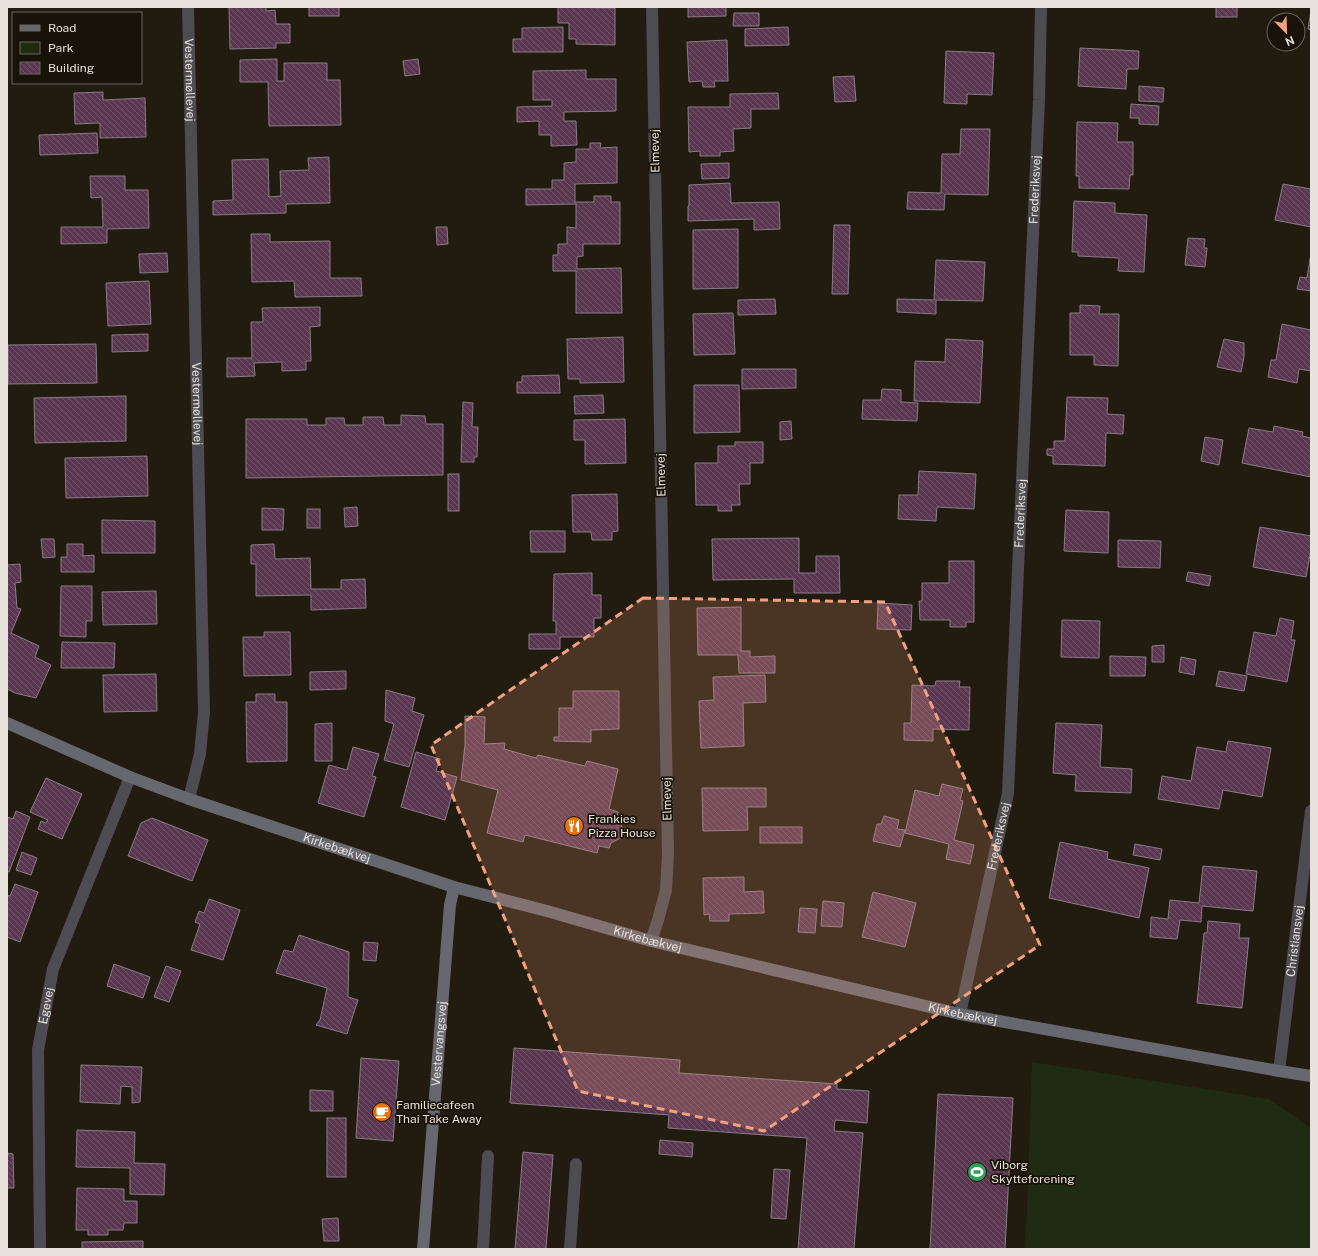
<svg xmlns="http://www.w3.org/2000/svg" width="1318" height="1256" viewBox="0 0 1318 1256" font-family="'Public Sans',sans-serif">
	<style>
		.green { fill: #202b14 }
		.building { fill: url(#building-back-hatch); stroke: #8a7c86 }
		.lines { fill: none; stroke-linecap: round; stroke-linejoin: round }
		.lane { stroke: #4c4c52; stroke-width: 12 }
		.street { stroke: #4c4c52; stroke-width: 12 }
		.secondary { stroke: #676770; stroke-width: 12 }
		.marked { fill: #f1a17d; fill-opacity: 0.2; stroke: #f1a17d; stroke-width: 3; stroke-dasharray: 8 5; stroke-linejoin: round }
		.labels { text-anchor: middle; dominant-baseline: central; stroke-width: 3.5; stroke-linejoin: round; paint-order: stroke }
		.street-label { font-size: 12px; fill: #e7e2db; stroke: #181208 }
		.poi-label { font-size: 12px; fill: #e7e2db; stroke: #181208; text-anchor: start }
	</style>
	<defs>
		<pattern id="building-back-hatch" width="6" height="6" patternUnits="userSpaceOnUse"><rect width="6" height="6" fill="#5a3751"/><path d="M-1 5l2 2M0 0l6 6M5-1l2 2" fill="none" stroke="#725469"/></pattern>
	</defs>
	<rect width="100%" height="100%" fill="#211b10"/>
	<!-- green -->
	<path class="green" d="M1032 1062 1269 1099 1311 1128V1249H1024L1027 1212Z"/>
	<!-- building -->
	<g class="building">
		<path d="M229 7H266V11L275 10 276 24H290V43H276V48L230 49Z"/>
		<rect x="309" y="7" width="30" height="9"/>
		<path d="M558 7 615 8V45L576 44V39H569V23H558Z"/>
		<path d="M688 7H726V16L688 17Z"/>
		<rect x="1216" y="7" width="21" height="10"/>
		<path d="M1311 11V30L1308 29Z"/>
		<path d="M734 13H759V26H733Z"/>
		<path d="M563 27V52H513V39H522V28Z"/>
		<path d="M788 27 789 45 745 46V29Z"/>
		<path d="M727 40 728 81H714L715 87H703L702 81 689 82 687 42Z"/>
		<path d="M1080 48 1139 51 1138 69H1127L1126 89 1078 86Z"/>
		<path d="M946 51 994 53 992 95 967 94V104L944 103Z"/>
		<path d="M277 59V81H284V63H327V80H340L341 125 269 126 268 82H240V60Z"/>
		<path d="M418 59 420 74 405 76 403 61Z"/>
		<path d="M586 70V79H616V111L564 112V121H576L577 145 551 146V135H539V121L517 122V107L552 106V100H533V71Z"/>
		<path d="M854 76 856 101 835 102 833 77Z"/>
		<path d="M1139 86 1164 88 1163 102 1139 101Z"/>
		<path d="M103 92V100L145 98 146 137 100 138V123L75 124 74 93Z"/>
		<path d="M778 93 779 109H751V128L733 129 734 151 720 152V156H700V151L689 152 688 107H730V94Z"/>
		<path d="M1131 104 1159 106 1158 125 1139 124V118H1130Z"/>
		<path d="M1077 122 1118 123 1117 142H1133V175H1130L1129 189 1079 188V176H1076Z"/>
		<path d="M961 129H990L988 195 945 194 944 210 907 209 908 192 941 193 942 154H960Z"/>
		<path d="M97 133 98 153 40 155 39 135Z"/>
		<path d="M590 143H601L600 148 617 147V183L575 184V202H594V196H611V202H620V244H583V256L577 257V269L621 268 622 313H576V271H553V255H558V244H567V227L576 228V204L526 205V189H552V180H564V163L576 162V149H590Z"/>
		<path d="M329 157 330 203 286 204V213L213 215V201L233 200 232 160 268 159 269 197 281 196 280 171 309 170 308 158Z"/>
		<path d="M729 163V178L702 179 701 164Z"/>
		<path d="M90 176H125V190H148L149 228 107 229V243L61 244V227H103L102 197 91 198Z"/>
		<path d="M730 183 731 203 779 202 780 229 754 230V219L688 221V206H689V185Z"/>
		<path d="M1283 184 1311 189V227L1275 220Z"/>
		<path d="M1074 201 1115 203V213L1147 215 1144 272 1118 271 1119 258 1078 256V252H1072Z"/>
		<path d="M834 225H850L848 294H832Z"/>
		<path d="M436 227H447L448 244 437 245Z"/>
		<path d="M738 229V288L693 289V230Z"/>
		<path d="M251 234H270V242L330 241V278H361L362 296 295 297 294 281 252 282Z"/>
		<path d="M1188 238 1205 239 1204 248H1207L1205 267 1185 265Z"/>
		<path d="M167 253 168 272 140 273 139 254Z"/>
		<path d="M1311 253V291L1297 289 1300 277 1307 278Z"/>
		<path d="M936 260 985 262 983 301 936 300V314L897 312V299L934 300Z"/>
		<path d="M149 281 151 324 108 326 106 283Z"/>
		<path d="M775 299 776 314 738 315V300Z"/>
		<path d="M1080 305 1100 306 1099 314H1119L1118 366 1094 365V355H1070V313H1080Z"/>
		<path d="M320 307V326L310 327 311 361H306V370L282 371V362L254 363 255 376 227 377V358H252L251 322H263L262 308Z"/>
		<path d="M733 313 735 354 694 355 693 314Z"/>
		<path d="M1282 324 1311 330V371L1299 369 1297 383 1268 377 1271 360H1276Z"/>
		<path d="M148 334V351L112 352V335Z"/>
		<path d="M623 337 624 382 580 383V379H568L567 339Z"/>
		<path d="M946 339 983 341 980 403 914 401 915 361 945 362Z"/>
		<path d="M1224 339 1244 343V357L1241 372 1217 367Z"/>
		<path d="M96 344 97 383 8 384V345Z"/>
		<path d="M742 369H796V388L742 389Z"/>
		<path d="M559 375 560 393H517V382H522V376Z"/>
		<path d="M694 385H739L740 432 694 433Z"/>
		<path d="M882 389 901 390V402L918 403 917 421 862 419 863 400H881Z"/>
		<path d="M603 395 604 413 575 414 574 396Z"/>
		<path d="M126 396V441L35 443 34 398Z"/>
		<path d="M1067 397 1108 398 1107 414 1124 415 1123 434 1106 433 1105 466 1053 464V456L1047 455V449H1054V441H1065Z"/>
		<path d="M463 402 473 403 472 427H478L477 457H474V462H461Z"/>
		<path d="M401 415 425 416 426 424H443V475L246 478V419H307V425H326V418H344L345 425H363V417H383L384 425H401Z"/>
		<path d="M625 419 626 463 585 464V440H574V420Z"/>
		<path d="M791 421 792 439 780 440V422Z"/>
		<path d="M1274 426 1303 432 1302 436 1311 438V477L1242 463 1249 428 1273 432Z"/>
		<path d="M1205 437 1223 440 1219 465 1201 461Z"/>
		<path d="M735 442H763V463H750V484H739L740 505H731L732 511H718V505H696L695 463H718V446H735Z"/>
		<path d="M147 456 148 496 66 498 65 458Z"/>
		<path d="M919 471 976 474 974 509 937 507 936 521 898 519 899 495H918Z"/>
		<rect x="448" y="474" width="11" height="37"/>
		<path d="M617 494 618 531 612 532V540H592L591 532H573L572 495Z"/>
		<path d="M357 507 358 526 345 527 344 508Z"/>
		<path d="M262 508 284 509 283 530H262Z"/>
		<rect x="307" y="509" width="13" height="19"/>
		<path d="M1066 510 1109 512 1108 553 1064 551Z"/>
		<path d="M102 520 155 521V553H102Z"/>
		<path d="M1260 527 1311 536V549L1306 577 1253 567Z"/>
		<path d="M530 531H565V552H531Z"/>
		<path d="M799 538V573H816V556H839L840 593H794V579L713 580 712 539Z"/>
		<path d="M41 539H54L55 557 43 558Z"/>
		<path d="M1118 540 1161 541 1160 568 1118 567Z"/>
		<path d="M67 544H83V556L94 555V572H61V557H67Z"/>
		<path d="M274 544 275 559 310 558 311 589H341V580L365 579 366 608 311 610V595L256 596V564H251V545Z"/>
		<path d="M949 561H974V622H966V627H950V620H920L919 601H922V583H949Z"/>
		<path d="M20 564 21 582 15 583 17 608 21 609 11 633 39 646 35 657 51 665 36 698 15 693 7 689V565Z"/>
		<path d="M1188 572 1211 576 1209 586 1186 581Z"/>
		<path d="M592 573V595H601V618H594V637H560V649H529V634H556V621H553L554 574Z"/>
		<path d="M61 586H92V621H86V637L60 636Z"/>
		<path d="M156 591 157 624 103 625 102 592Z"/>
		<path d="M878 603 912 605 911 630 877 629Z"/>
		<path d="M741 607V651H750V657L775 656V673H739L738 655H698L697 608Z"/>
		<path d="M1280 618 1294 621 1291 640H1295L1287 682 1246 674 1254 632 1276 636Z"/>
		<path d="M1062 620 1100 621 1099 658 1061 657Z"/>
		<path d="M264 632H290L291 675 244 676 243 637H264Z"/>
		<path d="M62 642 115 643 114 668H61Z"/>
		<path d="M1164 645V662H1152V646Z"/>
		<path d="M1110 656 1146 657 1145 676H1110Z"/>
		<path d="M1181 657 1196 660 1194 675 1179 672Z"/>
		<path d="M346 671V689L310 690V672Z"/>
		<path d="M1219 671 1247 676 1244 691 1216 686Z"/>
		<path d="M156 674 157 711 104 712 103 675Z"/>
		<path d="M765 675 766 702 743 703 744 746 701 748 699 701 714 700 713 677Z"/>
		<path d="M936 681H960L959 687H970L969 730 933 729V741L904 740V723H911L912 685 935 686Z"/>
		<path d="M386 690 415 698 412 711 424 715 409 767 384 760 394 724 385 721Z"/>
		<path d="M573 691H619V729L591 730V742L554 741V737H559V708H573Z"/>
		<path d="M256 694H275V702H287V761L247 762 246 702H256Z"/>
		<path d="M465 716 485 717 484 744 505 743 504 749 536 758 538 755 585 766 587 761 618 769 609 809 618 812 617 817 623 829 620 838 611 843 609 848 599 846 597 853 525 835 523 842 487 833 498 790 461 780 465 745Z"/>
		<path d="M332 723V761H315V724Z"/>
		<path d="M1056 723 1102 725 1100 767 1132 769 1131 793 1075 791 1076 775 1053 773Z"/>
		<path d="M1228 741 1271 748 1262 797 1223 790 1219 809 1158 799 1162 776 1191 781 1197 747 1226 752Z"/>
		<path d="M353 747 379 754 372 776 376 777 364 817 318 803 329 765 347 770Z"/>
		<path d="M416 752 440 759 436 771 457 777 445 820 401 807Z"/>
		<path d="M46 778 82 794 62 839 38 829 41 821 46 823 48 820 30 812Z"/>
		<path d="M942 784 963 789 960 800 963 801 954 840 974 845 970 864 946 859 949 844 905 833 915 790 939 796Z"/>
		<path d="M702 788H766V807H747L748 830 703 831Z"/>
		<path d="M16 811 30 817 9 872 7 871V817L13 819Z"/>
		<path d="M884 816 899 820 897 829 905 830 900 847 873 841 877 824H881Z"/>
		<path d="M152 818 208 840 192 881 128 856 141 823Z"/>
		<rect x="760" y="827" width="42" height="16"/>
		<path d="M1060 842 1108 852 1107 859 1149 868 1139 918 1049 898Z"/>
		<path d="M1135 844 1162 849 1160 860 1133 855Z"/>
		<path d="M22 852 37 858 31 875 16 870Z"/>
		<path d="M1203 866 1257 871 1253 911 1202 906 1201 922 1180 920 1177 939 1150 937 1151 917 1168 919 1170 900 1199 903Z"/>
		<path d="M744 877V892L763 891 764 913 729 914V921H710L709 914 704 915 703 878Z"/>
		<path d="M15 884 38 892 20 942 7 937V895L10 896Z"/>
		<path d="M873 892 916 903 905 947 862 937Z"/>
		<path d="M209 899 240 910 223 960 191 950 200 924 195 922 199 911 204 913Z"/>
		<path d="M823 901 844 903 842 927 821 926Z"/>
		<path d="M800 908 817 909 815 933 798 932Z"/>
		<path d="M1208 921 1240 924 1239 938H1249L1242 1008 1197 1003 1204 933H1207Z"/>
		<path d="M299 935 349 952 348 997 358 1000 347 1034 316 1025 320 1020 327 988 276 973 284 950 293 952Z"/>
		<path d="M364 942 378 943 376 961 363 960Z"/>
		<path d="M114 964 150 977 143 998 107 986Z"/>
		<path d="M166 966 181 971 169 1002 154 997Z"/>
		<path d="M514 1048 680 1060 679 1073 837 1084V1089L869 1091 867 1123 835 1120 834 1131 863 1133 854 1249H798L807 1138 668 1128 669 1115 510 1103Z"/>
		<path d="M361 1058 399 1061 393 1141 356 1138Z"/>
		<path d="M81 1065 142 1067 140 1102 132 1103V1087L121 1086 120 1104 80 1102Z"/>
		<path d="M310 1090 333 1091V1111H310Z"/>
		<path d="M938 1094 1013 1098 1005 1249H930Z"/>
		<rect x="327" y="1118" width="19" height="59"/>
		<path d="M77 1130 135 1132 134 1163 165 1164 164 1195 130 1194V1168L76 1167Z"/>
		<path d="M660 1140 693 1143 692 1157 659 1154Z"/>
		<path d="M523 1152 553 1155 546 1249H515Z"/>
		<path d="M7 1153 13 1154 14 1188H7Z"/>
		<path d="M774 1169 790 1170 786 1219 771 1218Z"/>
		<path d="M77 1188 124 1189V1201H137V1223H124L123 1230H108V1235H88V1230H76Z"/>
		<path d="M338 1218 339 1241H324L322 1219Z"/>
		<path d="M143 1241V1249H149H82V1242Z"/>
	</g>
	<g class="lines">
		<!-- lane -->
		<g class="lane">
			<path d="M483 1249 488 1156"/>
			<path d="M570 1249 576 1164"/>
		</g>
		<!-- street -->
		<g class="street">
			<path id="s1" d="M188 7 204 712 200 754 189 799"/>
			<path d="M651 941 658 920 666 890 668 854 652 7"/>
			<path id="s2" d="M960 1014 1008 793 1039 100 1041 7"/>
			<path id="s3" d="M1279 1071 1311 811"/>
			<path id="s4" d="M40 1249 38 1050 53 969 130 777"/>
		</g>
		<!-- secondary -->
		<g class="secondary">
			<path id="s5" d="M7 723 130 777 189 799 454 887 547 911 651 941 960 1014 1279 1071 1311 1076"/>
			<path id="s6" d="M423 1249 450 905 454 887"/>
		</g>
	</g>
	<!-- marked area -->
	<path class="marked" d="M643 598 885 602 1040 945 764 1131 578 1091 431 745Z"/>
	<!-- icons -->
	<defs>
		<symbol id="restaurant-disc" viewBox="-11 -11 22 22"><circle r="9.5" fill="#e8710a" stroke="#181208"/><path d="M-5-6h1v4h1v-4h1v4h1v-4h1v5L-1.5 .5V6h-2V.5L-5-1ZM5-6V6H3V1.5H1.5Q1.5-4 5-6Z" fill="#fff"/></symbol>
		<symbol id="cafe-disc" viewBox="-11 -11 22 22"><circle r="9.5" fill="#e8710a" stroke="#181208"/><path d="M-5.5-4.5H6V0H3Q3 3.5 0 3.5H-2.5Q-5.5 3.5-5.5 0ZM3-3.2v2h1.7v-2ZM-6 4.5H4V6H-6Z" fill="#fff"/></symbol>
		<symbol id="stadium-disc" viewBox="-11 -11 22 22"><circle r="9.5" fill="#2e9e5b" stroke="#181208"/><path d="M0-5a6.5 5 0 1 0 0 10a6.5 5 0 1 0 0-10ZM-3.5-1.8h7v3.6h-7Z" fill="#fff"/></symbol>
	</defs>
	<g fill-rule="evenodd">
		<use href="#restaurant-disc" x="563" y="815" width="22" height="22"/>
		<use href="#cafe-disc" x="371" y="1101" width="22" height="22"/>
		<use href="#stadium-disc" x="966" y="1161" width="22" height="22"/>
	</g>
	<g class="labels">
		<!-- street labels -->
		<g class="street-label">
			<text stroke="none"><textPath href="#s1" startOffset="73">Vestermøllevej</textPath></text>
			<text transform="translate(655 151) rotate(-91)">Elmevej</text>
			<text stroke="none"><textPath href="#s2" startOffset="830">Frederiksvej</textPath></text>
			<text stroke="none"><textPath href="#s1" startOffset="397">Vestermøllevej</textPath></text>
			<text transform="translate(661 475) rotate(-91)">Elmevej</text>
			<text stroke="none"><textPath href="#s2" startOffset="506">Frederiksvej</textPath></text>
			<text transform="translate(667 799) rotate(-91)">Elmevej</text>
			<text stroke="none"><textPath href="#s2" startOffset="182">Frederiksvej</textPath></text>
			<text stroke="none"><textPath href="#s5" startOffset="353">Kirkebækvej</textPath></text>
			<text stroke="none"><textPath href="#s5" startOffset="677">Kirkebækvej</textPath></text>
			<text stroke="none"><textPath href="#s3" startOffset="131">Christiansvej</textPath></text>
			<text stroke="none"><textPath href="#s4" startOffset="244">Egevej</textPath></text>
			<text stroke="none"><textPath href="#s5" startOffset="1001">Kirkebækvej</textPath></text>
			<text stroke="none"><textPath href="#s6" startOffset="206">Vestervangsvej</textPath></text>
		</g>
		<!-- poi labels -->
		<g class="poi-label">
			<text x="588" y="819">Frankies<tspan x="588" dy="14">Pizza House</tspan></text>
			<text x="396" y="1105">Familiecafeen<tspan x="396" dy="14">Thai Take Away</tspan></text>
			<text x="991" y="1165">Viborg<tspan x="991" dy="14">Skytteforening</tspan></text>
		</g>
	</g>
	<!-- border -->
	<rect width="1318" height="1256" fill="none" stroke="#e7e2db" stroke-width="16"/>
	<!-- legend -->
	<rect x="12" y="12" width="130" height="72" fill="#181208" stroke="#6b655c"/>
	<rect x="20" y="25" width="20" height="6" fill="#676770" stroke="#6b655c"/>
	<text x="48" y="32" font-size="12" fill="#e7e2db">Road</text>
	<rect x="20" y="42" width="20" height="12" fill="#202b14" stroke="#6b655c"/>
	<text x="48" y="52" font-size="12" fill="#e7e2db">Park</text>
	<rect x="20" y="62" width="20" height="12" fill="url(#building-back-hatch)" stroke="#6b655c"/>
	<text x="48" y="72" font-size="12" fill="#e7e2db">Building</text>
	<!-- north arrow -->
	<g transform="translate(1286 32) rotate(157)"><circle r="19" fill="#181208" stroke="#6b655c"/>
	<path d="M0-3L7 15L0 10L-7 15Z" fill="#f1a17d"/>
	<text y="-6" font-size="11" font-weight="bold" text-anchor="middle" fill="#e7e2db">N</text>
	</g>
</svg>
